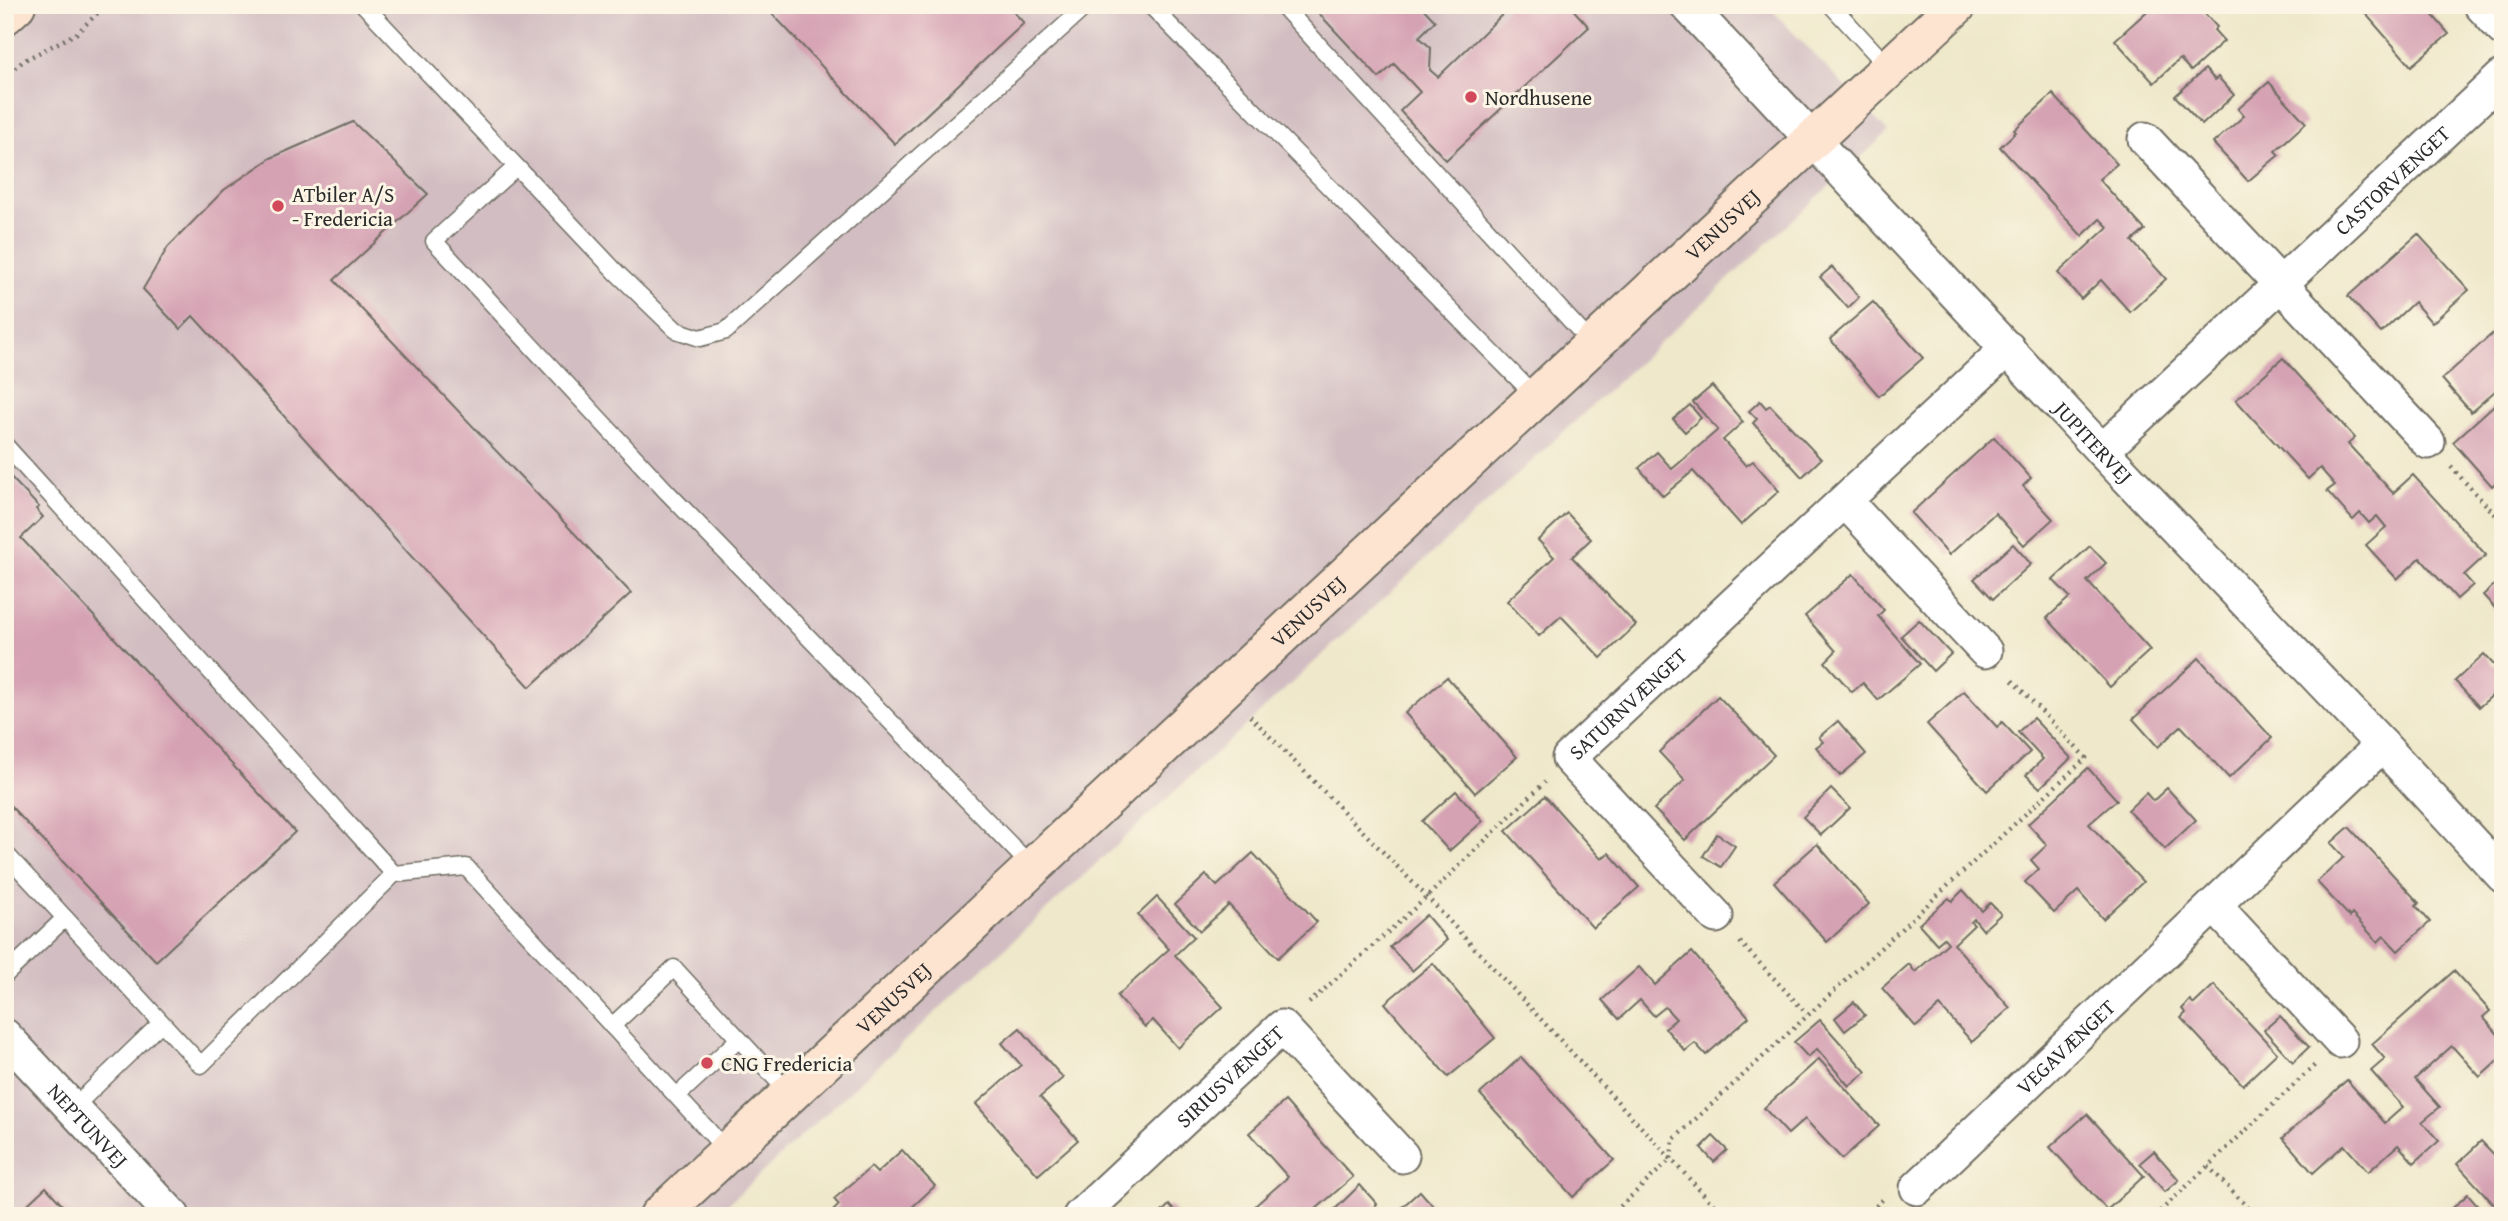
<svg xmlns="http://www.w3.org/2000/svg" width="2508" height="1221" viewBox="0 0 2508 1221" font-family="'Gentium Book Plus',serif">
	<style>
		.industrial { fill: #d2bec2 }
		.building { fill: #d5a2b4 }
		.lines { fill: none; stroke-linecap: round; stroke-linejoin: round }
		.lane-casing { stroke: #706d63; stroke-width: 19 }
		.street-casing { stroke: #706d63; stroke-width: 37 }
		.secondary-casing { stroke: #706d63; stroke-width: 42 }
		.path { stroke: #706d63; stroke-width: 4.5; stroke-dasharray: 2 5; stroke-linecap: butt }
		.lane { stroke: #fff; stroke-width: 16 }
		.street { stroke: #fff; stroke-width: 33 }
		.secondary { stroke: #fde4d1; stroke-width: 38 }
		.poi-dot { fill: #d1495b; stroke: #fcf5e5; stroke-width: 2.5 }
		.labels { text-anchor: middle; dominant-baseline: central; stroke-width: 6; stroke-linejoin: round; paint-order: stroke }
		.poi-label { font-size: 21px; fill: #2b2b2b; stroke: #fcf5e5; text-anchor: start }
		.street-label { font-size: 21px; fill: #2b2b2b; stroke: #fcf5e5 }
	</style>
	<rect width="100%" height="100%" fill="#fcf5e5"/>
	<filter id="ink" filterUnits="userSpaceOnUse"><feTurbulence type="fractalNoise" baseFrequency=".0143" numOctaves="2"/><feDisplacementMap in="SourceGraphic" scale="14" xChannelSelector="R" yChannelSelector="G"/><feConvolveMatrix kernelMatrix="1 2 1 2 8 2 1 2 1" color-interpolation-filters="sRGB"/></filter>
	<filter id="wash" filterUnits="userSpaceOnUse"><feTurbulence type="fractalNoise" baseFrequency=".00686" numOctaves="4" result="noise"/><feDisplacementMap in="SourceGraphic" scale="28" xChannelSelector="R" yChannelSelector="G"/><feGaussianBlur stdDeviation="1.57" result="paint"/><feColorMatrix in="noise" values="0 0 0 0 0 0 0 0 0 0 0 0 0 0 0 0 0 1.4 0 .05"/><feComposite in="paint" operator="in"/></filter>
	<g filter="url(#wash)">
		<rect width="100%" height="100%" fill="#efe8ca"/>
		<!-- industrial -->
		<path class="industrial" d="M5 5H1767L1888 132 715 1216H5Z"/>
		<g id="blocks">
			<!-- building -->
			<g class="building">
				<path d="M764 5H1007L1024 23 895 144Z"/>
				<path d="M1311 5H1420L1435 21 1419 37 1431 48 1430 70 1438 77 1507 10 1503 5H1569L1589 27 1446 160 1400 111 1420 92 1394 64 1379 78Z"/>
				<path d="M2154 5H2197L2217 27 2214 30 2224 41 2191 71 2180 59 2154 83 2115 40Z"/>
				<path d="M2358 5H2424L2449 34 2411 66Z"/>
				<path d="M2205 69 2215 80 2218 77 2234 95 2202 125 2175 96Z"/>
				<path d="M2269 82 2306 123 2275 151 2279 155 2248 181 2213 143 2244 116 2238 109Z"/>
				<path d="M2053 94 2117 164 2099 179 2145 230 2132 241 2166 279 2130 312 2101 280 2081 299 2058 273 2108 227 2100 219 2082 236 2000 147 2016 132 2014 130Z"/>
				<path d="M353 122 428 194 334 280 631 593 530 687 193 316 180 329 143 289 168 247 224 190 271 158Z"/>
				<path d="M2418 234 2469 290 2432 323 2414 302 2381 333 2348 296Z"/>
				<path d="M1832 267 1859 297 1848 308 1820 277Z"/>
				<path d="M1873 302 1923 358 1879 396 1830 339Z"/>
				<path d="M2503 324V384L2471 412 2442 379Z"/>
				<path d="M2283 358 2355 438 2348 444 2393 493 2413 475 2486 555 2464 575 2473 585 2457 599 2420 558 2397 579 2366 545 2386 527 2377 516 2369 523 2360 513 2353 520 2327 491 2335 485 2320 468 2308 479 2236 400Z"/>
				<path d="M1712 386 1743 422 1723 440 1746 466 1753 461 1779 491 1741 525 1693 471 1663 496 1639 468 1657 452 1672 469 1718 430 1693 402Z"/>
				<path d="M2503 397V476L2492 486 2453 442Z"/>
				<path d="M1760 401 1766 408 1770 405 1821 459 1802 477 1753 423 1757 419 1749 411Z"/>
				<path d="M1690 405 1701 418 1685 432 1673 419Z"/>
				<path d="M1994 437 2031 478 2023 486 2053 519 2024 545 1995 513 1949 555 1911 513Z"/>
				<path d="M5 471 39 507 36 509 43 517 21 538 295 832 156 961 5 800Z"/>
				<path d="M1567 513 1591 539 1572 557 1636 625 1601 658 1561 616 1539 636 1507 601 1554 557 1538 540Z"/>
				<path d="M2013 544 2031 564 1993 599 1974 579Z"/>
				<path d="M2090 546 2106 563 2087 581 2150 650 2110 687 2047 618 2070 597 2053 580Z"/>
				<path d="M1853 574 1884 610 1878 616 1920 664 1878 700 1863 683 1852 692 1825 662 1836 651 1805 616Z"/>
				<path d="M2501 579 2503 581V617L2483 595Z"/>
				<path d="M1919 620 1951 654 1933 671 1901 636Z"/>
				<path d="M2484 654 2494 665 2503 657V686L2479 707 2455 681Z"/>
				<path d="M2199 658 2272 738 2229 778 2181 726 2158 747 2133 719Z"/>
				<path d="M1447 677 1517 757 1475 793 1405 713Z"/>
				<path d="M1964 691 1997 727 2002 722 2030 752 1987 791 1927 724Z"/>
				<path d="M1718 696 1774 755 1685 840 1654 809 1685 780 1659 752Z"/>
				<path d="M2033 718 2071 758 2040 788 2026 775 2043 759 2018 732Z"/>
				<path d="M1838 721 1866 754 1840 776 1816 747 1823 742 1819 737Z"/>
				<path d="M2088 768 2117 800 2089 824 2143 882 2103 919 2078 891 2054 913 2025 882 2039 869 2031 860 2047 845 2028 824Z"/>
				<path d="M2167 788 2196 820 2165 849 2128 810 2146 793 2153 801Z"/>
				<path d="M1831 789 1850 808 1821 835 1803 817Z"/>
				<path d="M1456 791 1483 821 1449 851 1422 821Z"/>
				<path d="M1545 796 1601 859 1609 853 1639 887 1593 928 1506 831Z"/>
				<path d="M2349 827 2419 903 2416 906 2430 922 2398 951 2384 936 2378 942 2352 914 2350 917 2317 882 2344 857 2331 843Z"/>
				<path d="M1717 834 1735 846 1721 867 1703 856Z"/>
				<path d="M1817 844 1869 904 1827 942 1774 882Z"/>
				<path d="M1253 853 1317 922 1278 958 1229 905 1200 931 1175 904 1206 875 1217 886Z"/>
				<path d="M1963 890 1982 911 1990 903 2001 914 1983 930 1974 919 1971 922 1974 925 1954 944 2010 1008 1972 1042 1940 1006 1916 1027 1882 988 1909 964 1915 972 1948 943 1944 938 1937 944 1919 924 1949 898 1952 901Z"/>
				<path d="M1157 897 1194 937 1175 955 1223 1007 1178 1048 1153 1020 1145 1027 1117 996 1169 949 1138 915Z"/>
				<path d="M1426 915 1447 940 1412 971 1390 947Z"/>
				<path d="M1692 952 1749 1017 1706 1055 1695 1043 1685 1051 1665 1028 1676 1019 1665 1007 1654 1016 1640 1000 1619 1019 1602 1000 1639 967 1655 985Z"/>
				<path d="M1433 963 1495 1038 1448 1077 1385 1003Z"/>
				<path d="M2454 971 2490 1011 2483 1017 2503 1040V1056L2480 1077 2452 1046 2415 1079 2440 1107 2422 1122 2439 1141 2414 1163 2398 1145 2368 1172 2344 1145 2313 1173 2283 1138 2347 1080 2385 1123 2403 1107 2371 1071 2385 1059 2372 1044Z"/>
				<path d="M2214 985 2277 1053 2243 1085 2181 1018 2186 1013 2182 1009 2190 1000 2194 1004Z"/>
				<path d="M1854 1002 1865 1015 1845 1031 1835 1018Z"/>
				<path d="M2280 1016 2309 1047 2293 1062 2264 1030Z"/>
				<path d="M1820 1020 1866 1072 1849 1086 1817 1049 1808 1057 1794 1042Z"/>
				<path d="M1020 1028 1063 1078 1040 1097 1078 1140 1038 1175 976 1104 1021 1065 1002 1043Z"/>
				<path d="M1521 1057 1614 1160 1573 1197 1480 1094Z"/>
				<path d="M1819 1059 1879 1126 1842 1159 1805 1119 1788 1134 1764 1108Z"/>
				<path d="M1285 1101 1353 1177 1308 1216H1265L1256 1205 1288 1177 1249 1133Z"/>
				<path d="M2087 1114 2144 1176 2107 1210 2050 1147Z"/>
				<path d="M1713 1136 1727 1150 1714 1162 1701 1148Z"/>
				<path d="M2481 1141 2503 1164V1207L2499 1210 2457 1164Z"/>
				<path d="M902 1150 935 1186 910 1209 916 1216H828L839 1205 834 1199 871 1167 877 1173Z"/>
				<path d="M2154 1151 2179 1180 2165 1192 2140 1163Z"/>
				<path d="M1360 1185 1377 1204 1365 1216H1328Z"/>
				<path d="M46 1187 72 1216H15Z"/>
				<path d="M1420 1191 1442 1216H1392Z"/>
				<path d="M2468 1194 2487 1216H2444Z"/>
				<path d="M1169 1205 1179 1216H1158Z"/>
			</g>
		</g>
	</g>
	<g filter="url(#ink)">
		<use href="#blocks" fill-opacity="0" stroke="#706d63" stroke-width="2"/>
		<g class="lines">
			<defs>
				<g id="lane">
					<path d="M364 5 617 273 676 330 700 338 726 331 1085 7 1109 5"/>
					<path d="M1150 5 1537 398"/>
					<path d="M1282 5 1593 345"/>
					<path d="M1831 5 1890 69"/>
					<path d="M516 167 434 241 667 492 1033 868"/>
					<path d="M5 445 394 874 201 1065 5 853"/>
					<path d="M394 874 466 867 728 1152"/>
					<path d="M5 975 65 918"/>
					<path d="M612 1026 674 968 739 1039 677 1096"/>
					<path d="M739 1039 790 1094"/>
					<path d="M73 1108 161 1023"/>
				</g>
				<g id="street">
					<path id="s1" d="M1687 5 2102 451 2382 745 2503 876"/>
					<path d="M2481 5 2503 29"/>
					<path d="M2145 139 2428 442"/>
					<path id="s2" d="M2102 451 2503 76"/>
					<path d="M1845 501 1985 651"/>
					<path d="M2214 905 2340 1041"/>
					<path id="s3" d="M1716 916 1569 758 2008 348"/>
					<path id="s4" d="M5 1036 173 1216"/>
					<path id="s5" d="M1917 1188 2382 745"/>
					<path id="s6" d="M1080 1216 1282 1027 1402 1156"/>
				</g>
				<g id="secondary">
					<path d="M5 15 16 5"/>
					<path id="s7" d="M659 1216 1957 5"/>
				</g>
			</defs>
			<!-- lane casing -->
			<use href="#lane" class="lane-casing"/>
			<!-- street casing -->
			<use href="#street" class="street-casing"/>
			<!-- secondary casing -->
			<use href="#secondary" class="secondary-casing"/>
			<!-- path -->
			<g class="path">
				<path d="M5 78 23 61 77 33 106 5"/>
				<path d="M2451 467 2503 523"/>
				<path d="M1250 716 1427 897 1724 1216"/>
				<path d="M1740 942 1807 1014"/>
				<path d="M1309 1003 1427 897 1545 782"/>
				<path d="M2208 1166 2256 1216"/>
				<path d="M1610 1216 1671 1159 1673 1140 2086 758 2009 677"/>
				<path d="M1866 1216 1883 1199"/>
				<path d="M2155 1216 2315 1065"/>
			</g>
			<!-- lane -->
			<use href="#lane" class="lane"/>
			<!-- street -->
			<use href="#street" class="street"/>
			<!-- secondary -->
			<use href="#secondary" class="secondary"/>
		</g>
	</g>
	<!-- markers -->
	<g class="poi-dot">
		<circle cx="1471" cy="97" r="7"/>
		<circle cx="278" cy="206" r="7"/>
		<circle cx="707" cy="1063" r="7"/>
	</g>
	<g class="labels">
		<!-- poi labels -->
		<g class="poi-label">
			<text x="1485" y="97">Nordhusene</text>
			<text x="292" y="194">ATbiler A/S<tspan x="292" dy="24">- Fredericia</tspan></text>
			<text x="721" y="1063">CNG Fredericia</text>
		</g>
		<!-- street labels -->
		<g class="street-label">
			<text stroke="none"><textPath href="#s2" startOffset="397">CASTORVÆNGET</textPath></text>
			<text stroke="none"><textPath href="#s7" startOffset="1454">VENUSVEJ</textPath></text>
			<text stroke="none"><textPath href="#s1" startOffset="597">JUPITERVEJ</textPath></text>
			<text stroke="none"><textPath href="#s7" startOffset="887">VENUSVEJ</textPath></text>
			<text stroke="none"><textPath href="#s3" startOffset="296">SATURNVÆNGET</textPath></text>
			<text stroke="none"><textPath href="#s7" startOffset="320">VENUSVEJ</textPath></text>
			<text stroke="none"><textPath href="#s5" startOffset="205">VEGAVÆNGET</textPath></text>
			<text stroke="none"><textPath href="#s6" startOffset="205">SIRIUSVÆNGET</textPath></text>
			<text stroke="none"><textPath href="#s4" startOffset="122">NEPTUNVEJ</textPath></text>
		</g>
	</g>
	<!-- margin -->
	<rect width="2508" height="1221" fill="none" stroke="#fcf5e5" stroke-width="28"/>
</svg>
